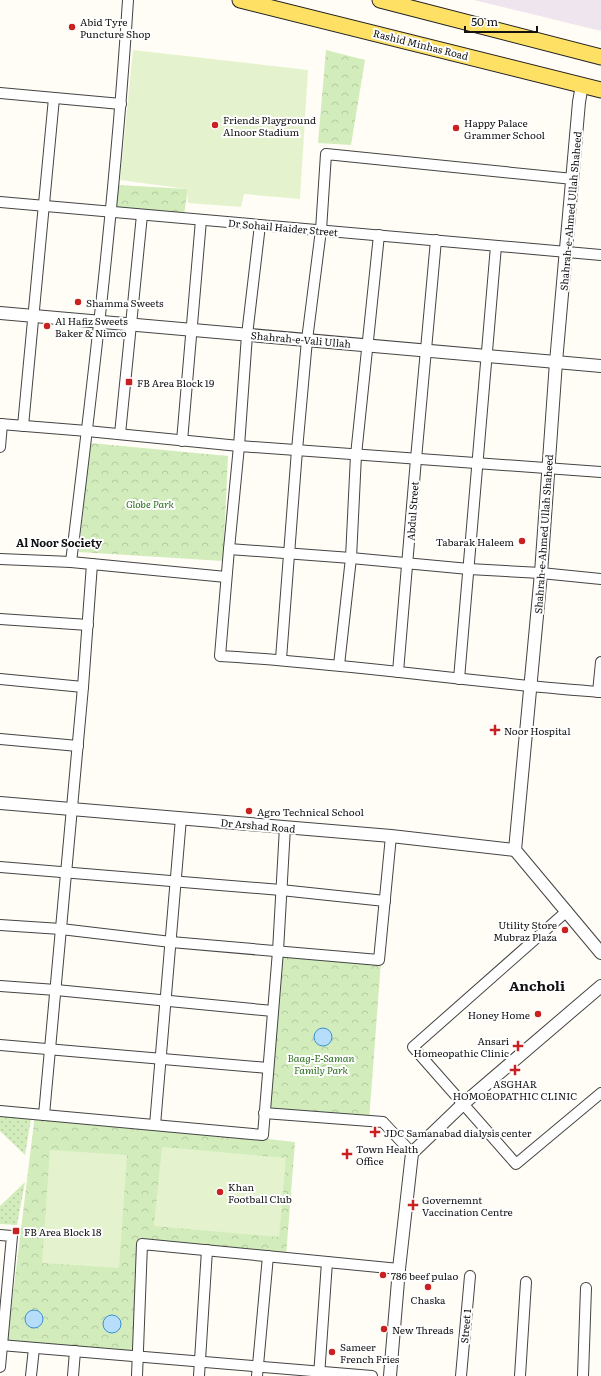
<svg xmlns="http://www.w3.org/2000/svg" width="601" height="1376" viewBox="0 0 601 1376" font-family="Literata,serif">
	<style>
		.industrial { fill: #efe5ef }
		.grass { fill: url(#grass-dots) }
		.park { fill: url(#park-crowns) }
		.pitch { fill: #e4f3cd }
		.water { fill: #b6ddf9; stroke: #398fd4 }
		.lines { fill: none; stroke-linecap: round; stroke-linejoin: round }
		.minor-casing { stroke: #444; stroke-width: 12 }
		.tertiary-casing { stroke: #444; stroke-width: 14 }
		.primary-casing { stroke: #222; stroke-width: 17 }
		.minor { stroke: #fff; stroke-width: 10 }
		.tertiary { stroke: #fff; stroke-width: 12 }
		.primary { stroke: #fee065; stroke-width: 15 }
		.poi-dot { fill: #c92020; stroke: #fff; stroke-width: 1.5 }
		.labels { text-anchor: middle; dominant-baseline: central; stroke-width: 4; stroke-linejoin: round; paint-order: stroke }
		.poi-label { font-size: 10px; fill: #111; stroke: #fff; text-anchor: start }
		.street-label { font-size: 10px; fill: #111; stroke: #fff }
		.park-label { font-size: 10px; font-style: italic; fill: #296d1c; stroke: #fff }
		.neighbourhood-label { font-size: 11px; font-weight: bold; fill: #111; stroke: #fff }
		.district-label { font-size: 14px; font-weight: bold; fill: #111; stroke: #fff }
	</style>
	<defs>
		<pattern id="grass-dots" width="8" height="8" patternUnits="userSpaceOnUse"><rect width="8" height="8" fill="#d2edbb"/><path d="M2 2h.1M6 6h.1" fill="none" stroke="#b3caa0" stroke-width="1.8" stroke-linecap="round"/></pattern>
		<pattern id="park-crowns" width="20" height="18" patternUnits="userSpaceOnUse"><rect width="20" height="18" fill="#d2edbb"/><path d="M2 6a3 3 0 1 1 6 0M12 15a3 3 0 1 1 6 0" fill="none" stroke="#b3caa0"/></pattern>
	</defs>
	<rect width="100%" height="100%" fill="#fffdf5"/>
	<!-- industrial -->
	<path class="industrial" d="M474 0H601V31Z"/>
	<!-- grass -->
	<g class="grass">
		<path d="M0 1115 31 1119 25 1155 0 1131Z"/>
		<path d="M25 1182 17 1225 0 1224V1206Z"/>
	</g>
	<!-- park -->
	<g class="park">
		<path d="M326 50 365 60 351 145 318 143Z"/>
		<path d="M118 185 188 189 184 214 116 208Z"/>
		<path d="M90 443 228 456 223 561 79 552Z"/>
		<path d="M278 951 381 961 369 1121 264 1113Z"/>
		<path d="M35 1114 295 1142 286 1256 142 1244 138 1357 7 1344Z"/>
	</g>
	<!-- pitch -->
	<g class="pitch">
		<path d="M133 50 308 70 300 199 244 194 241 207 188 203 187 189 120 180Z"/>
		<path d="M162 1147 286 1158 279 1237 154 1226Z"/>
		<path d="M50 1150 127 1155 119 1268 42 1263Z"/>
	</g>
	<!-- water -->
	<g class="water">
		<circle cx="323" cy="1037" r="9"/>
		<circle cx="34" cy="1319" r="9"/>
		<circle cx="112" cy="1324" r="9"/>
	</g>
	<g class="lines">
		<defs>
			<g id="minor">
				<path d="M0 93 121 104"/>
				<path d="M0 202 601 255"/>
				<path d="M260 225 247 335 239 446 229 549 220 656C347 663 474 683 601 692"/>
				<path d="M0 424 87 431 239 446 601 472"/>
				<path d="M23 426 54 98"/>
				<path d="M120 434 142 215"/>
				<path d="M182 441 201 220"/>
				<path d="M0 447 2 424"/>
				<path d="M229 549 351 558 469 569 541 573 601 579"/>
				<path d="M0 559 71 562 226 577"/>
				<path d="M71 562C94 375 116 188 128 0"/>
				<path d="M0 619 88 625"/>
				<path d="M281 659 297 450 307 340 321 230 326 154 573 179"/>
				<path d="M339 665 351 558 356 455 379 235"/>
				<path d="M398 672 416 459 436 240"/>
				<path d="M0 679 83 687"/>
				<path d="M459 679 496 246"/>
				<path d="M598 692 601 662"/>
				<path d="M0 739 78 746"/>
				<path d="M0 867 281 890 385 901"/>
				<path d="M567 911 413 1047 516 1164 601 1093"/>
				<path d="M0 925 61 929 171 942 379 960 391 836"/>
				<path d="M0 986 56 990 273 1011"/>
				<path d="M0 1045 268 1068"/>
				<path d="M0 1111 263 1135 278 951 285 827"/>
				<path d="M264 1113 383 1122 412 1153"/>
				<path d="M44 1115 83 687 92 564"/>
				<path d="M155 1125 181 818"/>
				<path d="M0 1235 12 1236 0 1367"/>
				<path d="M0 1345 372 1376"/>
				<path d="M31 1376 34 1348"/>
				<path d="M73 1376 75 1351"/>
				<path d="M137 1376 142 1244 399 1269"/>
				<path d="M199 1376 207 1250"/>
				<path d="M257 1376 268 1256"/>
				<path d="M319 1376 327 1262"/>
				<path d="M461 1376 470 1276"/>
				<path d="M520 1376 526 1282"/>
				<path d="M583 1376 586 1288"/>
			</g>
			<g id="tertiary">
				<path d="M582 85 579 102 556 362 541 573 515 850 601 953"/>
				<path d="M0 313 601 366"/>
				<path d="M0 803 391 836 515 850"/>
				<path d="M390 1376 399 1269 412 1153 463 1104 601 986"/>
			</g>
			<g id="primary">
				<path d="M240 0 601 90"/>
				<path d="M380 0 601 57"/>
			</g>
		</defs>
		<!-- minor casing -->
		<use href="#minor" class="minor-casing"/>
		<!-- tertiary casing -->
		<use href="#tertiary" class="tertiary-casing"/>
		<!-- primary casing -->
		<use href="#primary" class="primary-casing"/>
		<!-- minor -->
		<use href="#minor" class="minor"/>
		<!-- tertiary -->
		<use href="#tertiary" class="tertiary"/>
		<!-- primary -->
		<use href="#primary" class="primary"/>
	</g>
	<!-- markers -->
	<g class="poi-dot">
		<circle cx="72" cy="27" r="4"/>
		<circle cx="215" cy="125" r="4"/>
		<circle cx="456" cy="128" r="4"/>
		<circle cx="78" cy="302" r="4"/>
		<circle cx="47" cy="326" r="4"/>
		<rect x="125" y="378" width="8" height="8" rx="2"/>
		<circle cx="522" cy="541" r="4"/>
		<path d="M493 724h4v4h4v4h-4v4h-4v-4h-4v-4h4z"/>
		<circle cx="249" cy="811" r="4"/>
		<circle cx="565" cy="930" r="4"/>
		<circle cx="538" cy="1014" r="4"/>
		<path d="M516 1040h4v4h4v4h-4v4h-4v-4h-4v-4h4z"/>
		<path d="M513 1064h4v4h4v4h-4v4h-4v-4h-4v-4h4z"/>
		<path d="M373 1126h4v4h4v4h-4v4h-4v-4h-4v-4h4z"/>
		<path d="M345 1148h4v4h4v4h-4v4h-4v-4h-4v-4h4z"/>
		<circle cx="220" cy="1192" r="4"/>
		<path d="M411 1199h4v4h4v4h-4v4h-4v-4h-4v-4h4z"/>
		<rect x="12" y="1227" width="8" height="8" rx="2"/>
		<circle cx="383" cy="1275" r="4"/>
		<circle cx="428" cy="1287" r="4"/>
		<circle cx="384" cy="1329" r="4"/>
		<circle cx="332" cy="1352" r="4"/>
	</g>
	<g class="labels">
		<!-- poi labels -->
		<g class="poi-label">
			<text x="80" y="21">Abid Tyre<tspan x="80" dy="12">Puncture Shop</tspan></text>
			<text x="223" y="119">Friends Playground<tspan x="223" dy="12">Alnoor Stadium</tspan></text>
			<text x="464" y="122">Happy Palace<tspan x="464" dy="12">Grammer School</tspan></text>
			<text x="86" y="302">Shamma Sweets</text>
			<text x="55" y="320">Al Hafiz Sweets<tspan x="55" dy="12">Baker &amp; Nimco</tspan></text>
			<text x="137" y="382">FB Area Block 19</text>
			<text x="514" y="541" text-anchor="end">Tabarak Haleem</text>
			<text x="504" y="730">Noor Hospital</text>
			<text x="257" y="811">Agro Technical School</text>
			<text x="557" y="924" text-anchor="end">Utility Store<tspan x="557" dy="12">Mubraz Plaza</tspan></text>
			<text x="530" y="1014" text-anchor="end">Honey Home</text>
			<text x="509" y="1040" text-anchor="end">Ansari<tspan x="509" dy="12">Homeopathic Clinic</tspan></text>
			<text x="515" y="1083" text-anchor="middle">ASGHAR<tspan x="515" dy="12">HOMOEOPATHIC CLINIC</tspan></text>
			<text x="384" y="1132">JDC Samanabad dialysis center</text>
			<text x="356" y="1148">Town Health<tspan x="356" dy="12">Office</tspan></text>
			<text x="228" y="1186">Khan<tspan x="228" dy="12">Football Club</tspan></text>
			<text x="422" y="1199">Governemnt<tspan x="422" dy="12">Vaccination Centre</tspan></text>
			<text x="24" y="1231">FB Area Block 18</text>
			<text x="391" y="1275">786 beef pulao</text>
			<text x="428" y="1299" text-anchor="middle">Chaska</text>
			<text x="392" y="1329">New Threads</text>
			<text x="340" y="1346">Sameer<tspan x="340" dy="12">French Fries</tspan></text>
		</g>
		<!-- street labels -->
		<g class="street-label">
			<text transform="translate(421 44) rotate(14)">Rashid Minhas Road</text>
			<text transform="translate(570 211) rotate(-85)">Shahrah-e-Ahmed Ullah Shaheed</text>
			<text transform="translate(283 227) rotate(5)">Dr Sohail Haider Street</text>
			<text transform="translate(301 339) rotate(5)">Shahrah-e-Vali Ullah</text>
			<text transform="translate(412 511) rotate(-86)">Abdul Street</text>
			<text transform="translate(543 534) rotate(-86)">Shahrah-e-Ahmed Ullah Shaheed</text>
			<text transform="translate(258 825) rotate(5)">Dr Arshad Road</text>
			<text transform="translate(465 1326) rotate(-85)">Street 1</text>
		</g>
		<!-- park labels -->
		<g class="park-label">
			<text x="150" y="503">Globe Park</text>
			<text x="321" y="1057">Baag-E-Saman<tspan x="321" dy="12">Family Park</tspan></text>
		</g>
		<!-- neighbourhood labels -->
		<g class="neighbourhood-label">
			<text x="59" y="542">Al Noor Society</text>
		</g>
		<!-- district labels -->
		<g class="district-label">
			<text x="537" y="985">Ancholi</text>
		</g>
	</g>
	<!-- scale -->
	<path d="M465 26v6h72v-6" fill="none" stroke="#111111" stroke-width="2"/>
	<text x="471" y="26" font-size="12" fill="#111111" stroke="#ffffff" stroke-width="3" paint-order="stroke">50 m</text>
</svg>
